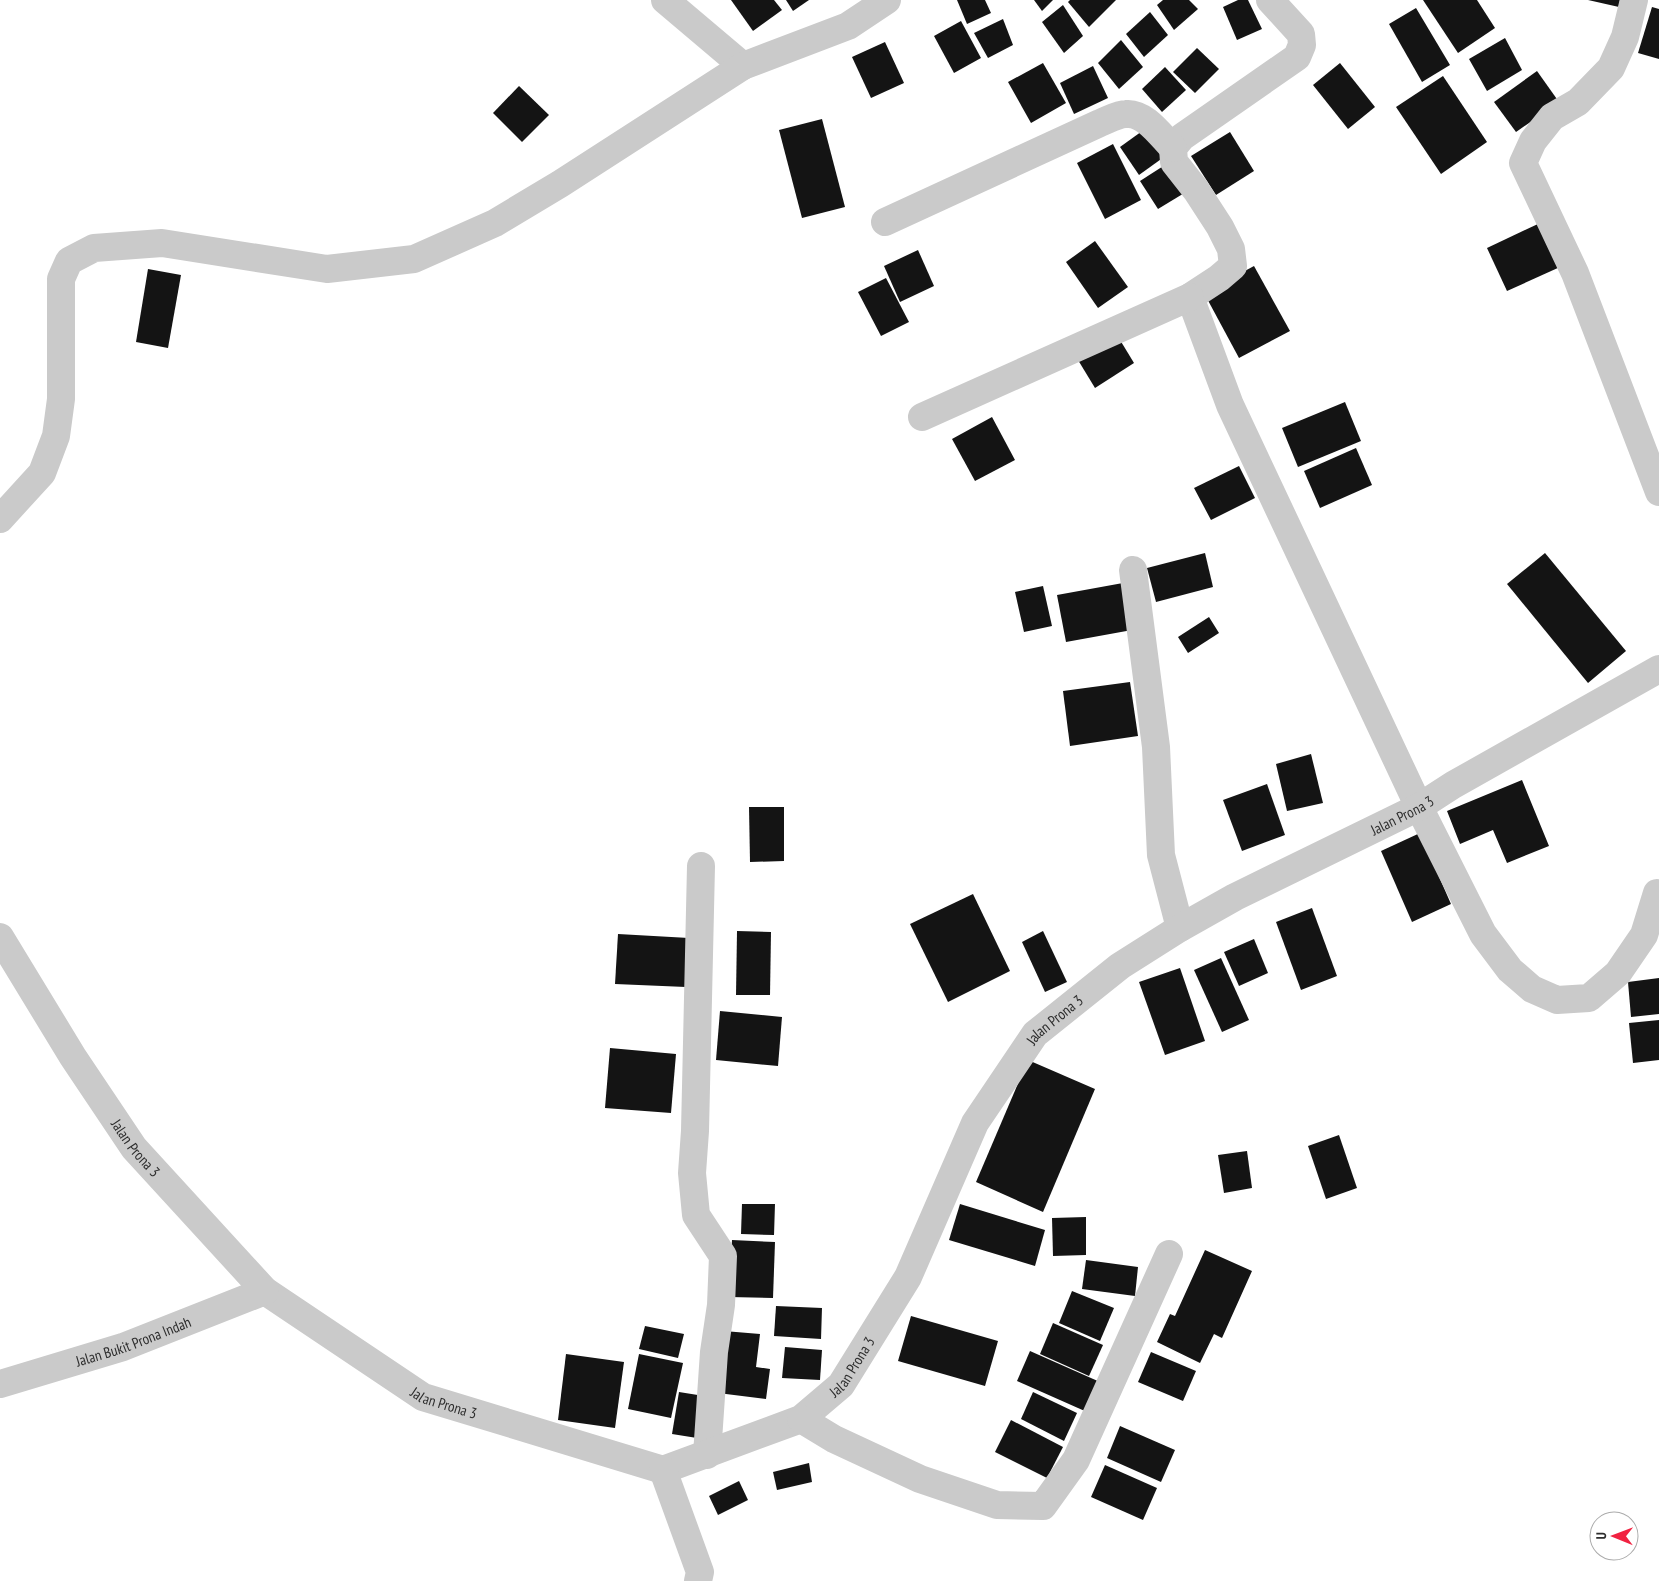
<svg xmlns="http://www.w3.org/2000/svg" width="1659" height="1581" viewBox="0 0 1659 1581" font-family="'PT Sans Narrow',sans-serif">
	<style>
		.building { fill: #141414 }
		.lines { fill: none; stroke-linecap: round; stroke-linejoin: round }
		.minor { stroke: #cacaca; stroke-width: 28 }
		.labels { text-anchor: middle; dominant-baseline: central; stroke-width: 5; stroke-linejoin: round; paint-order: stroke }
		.street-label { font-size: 15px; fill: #2d2d2d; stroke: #fff }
	</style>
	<rect width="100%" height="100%" fill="#fff"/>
	<!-- building -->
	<g class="building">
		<path d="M731 0H774L782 10 753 31Z"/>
		<path d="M786 0H809L793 11Z"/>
		<path d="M957 0H985L991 13 967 24Z"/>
		<path d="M1034 0H1053L1042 11Z"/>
		<path d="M1070 0H1116L1089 27 1068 2Z"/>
		<path d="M1163 0H1189L1198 9 1174 30 1157 5Z"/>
		<path d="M1238 0H1248L1262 29 1237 40 1223 7Z"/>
		<path d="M1423 0H1477L1495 28 1458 53Z"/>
		<path d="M1588 0H1620L1619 7Z"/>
		<path d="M1063 5 1083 36 1064 53 1042 22Z"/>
		<path d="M1652 7 1659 9V59L1638 53Z"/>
		<path d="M1416 8 1450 65 1422 82 1389 24Z"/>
		<path d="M1150 12 1168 35 1144 57 1126 34Z"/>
		<path d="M1003 19 1013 45 988 58 974 33Z"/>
		<path d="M961 21 981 58 954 73 934 36Z"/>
		<path d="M1505 38 1522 70 1487 91 1469 59Z"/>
		<path d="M1121 40 1143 67 1119 89 1098 63Z"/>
		<path d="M885 42 904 83 871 98 852 57Z"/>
		<path d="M1197 48 1219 69 1195 93 1173 72Z"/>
		<path d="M1043 63 1066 103 1031 123 1008 82Z"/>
		<path d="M1340 63 1375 107 1348 129 1313 85Z"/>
		<path d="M1093 66 1108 98 1074 114 1060 83Z"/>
		<path d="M1165 67 1186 90 1162 112 1142 89Z"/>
		<path d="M1537 71 1559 102 1516 132 1494 102Z"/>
		<path d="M1443 76 1487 142 1441 174 1396 107Z"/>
		<path d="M519 86 549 115 522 142 493 113Z"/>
		<path d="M822 119 845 207 802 218 779 130Z"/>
		<path d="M1145 129 1164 157 1139 175 1120 147Z"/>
		<path d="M1230 132 1254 171 1216 195 1191 156Z"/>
		<path d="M1113 144 1141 200 1105 219 1077 163Z"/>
		<path d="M1168 163 1186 192 1158 209 1140 181Z"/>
		<path d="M1540 223 1560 267 1507 291 1487 248Z"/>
		<path d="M1095 241 1128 287 1098 308 1066 262Z"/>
		<path d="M918 250 934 286 900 302 884 266Z"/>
		<path d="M1254 266 1290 331 1239 358 1204 293Z"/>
		<path d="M148 269 181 275 168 348 136 342Z"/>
		<path d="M886 278 909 322 881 336 858 292Z"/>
		<path d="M1117 335 1134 363 1095 388 1078 360Z"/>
		<path d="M1345 402 1361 441 1298 467 1282 428Z"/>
		<path d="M992 417 1015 460 975 481 952 439Z"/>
		<path d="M1356 448 1372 485 1320 508 1304 471Z"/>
		<path d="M1239 466 1255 498 1211 520 1194 488Z"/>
		<path d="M1205 553 1213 587 1156 602 1147 568Z"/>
		<path d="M1545 553 1626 651 1588 683 1507 584Z"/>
		<path d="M1123 583 1132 630 1066 642 1057 595Z"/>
		<path d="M1043 586 1052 626 1024 632 1015 592Z"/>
		<path d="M1209 617 1219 633 1188 653 1178 637Z"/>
		<path d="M1130 682 1138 736 1070 746 1063 691Z"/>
		<path d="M1311 754 1323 803 1287 811 1276 764Z"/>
		<path d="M1522 780 1549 846 1507 863 1493 830 1460 844 1447 811Z"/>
		<path d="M1267 784 1285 835 1242 851 1223 800Z"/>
		<path d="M749 807H784V861L750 862Z"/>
		<path d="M1420 833 1451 904 1412 922 1381 851Z"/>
		<path d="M973 894 1010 971 948 1002 910 924Z"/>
		<path d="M1312 908 1337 976 1301 990 1276 922Z"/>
		<path d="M737 931 771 932 770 995H736Z"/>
		<path d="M1043 931 1067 982 1045 992 1022 942Z"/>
		<path d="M618 934 689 938 686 987 615 984Z"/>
		<path d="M1254 939 1268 973 1239 986 1224 952Z"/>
		<path d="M1221 958 1249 1020 1222 1032 1194 970Z"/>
		<path d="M1180 968 1205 1041 1165 1055 1139 982Z"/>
		<path d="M1659 978V1014L1631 1017 1628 982Z"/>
		<path d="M720 1011 782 1017 778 1066 716 1060Z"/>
		<path d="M1659 1020V1060L1633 1063 1629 1023Z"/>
		<path d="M610 1048 676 1054 671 1113 605 1108Z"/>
		<path d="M1028 1060 1095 1089 1043 1212 976 1182Z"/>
		<path d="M1339 1135 1357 1188 1326 1199 1308 1146Z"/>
		<path d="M1247 1151 1252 1188 1224 1193 1218 1155Z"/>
		<path d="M742 1204H775L774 1235 741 1234Z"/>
		<path d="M960 1204 1045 1230 1035 1266 949 1240Z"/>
		<path d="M1086 1217V1255L1053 1256 1052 1218Z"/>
		<path d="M732 1240 775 1242 773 1298 729 1297Z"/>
		<path d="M1205 1250 1252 1271 1222 1338 1214 1334 1200 1363 1157 1342 1170 1314 1175 1316Z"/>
		<path d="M1086 1260 1138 1267 1135 1296 1082 1289Z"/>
		<path d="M1072 1291 1114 1308 1100 1341 1059 1323Z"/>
		<path d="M776 1306 822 1308 821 1339 774 1336Z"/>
		<path d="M911 1316 998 1341 985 1386 898 1361Z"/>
		<path d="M1053 1323 1103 1345 1089 1376 1040 1354Z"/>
		<path d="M645 1326 684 1334 678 1358 639 1349Z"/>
		<path d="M724 1331 760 1334 756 1367 770 1369 766 1399 718 1393Z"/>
		<path d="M785 1347 822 1350 820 1380 782 1378Z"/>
		<path d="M1030 1351 1100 1382 1087 1412 1017 1381Z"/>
		<path d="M1151 1352 1196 1371 1183 1401 1138 1382Z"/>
		<path d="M566 1354 624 1362 615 1428 558 1420Z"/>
		<path d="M639 1354 683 1363 671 1418 628 1409Z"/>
		<path d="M679 1392 704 1396 697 1438 672 1434Z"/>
		<path d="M1033 1392 1077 1413 1064 1441 1021 1419Z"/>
		<path d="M1011 1420 1063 1447 1047 1478 995 1452Z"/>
		<path d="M1120 1426 1175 1450 1161 1482 1107 1458Z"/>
		<path d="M809 1463 812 1482 777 1490 773 1472Z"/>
		<path d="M1105 1465 1157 1488 1143 1520 1091 1497Z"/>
		<path d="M739 1481 748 1500 718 1515 709 1496Z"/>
	</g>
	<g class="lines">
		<!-- minor -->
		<g class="minor">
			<path d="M665 0 743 66"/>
			<path d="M1270 0 1301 34 1302 45 1297 57 1182 137 1173 148 1174 162 1196 190 1220 227 1231 249 1233 266 1219 278 1190 297 1230 405 1419 807 1483 934 1510 970 1532 989 1557 1000 1589 998 1618 973 1644 935 1657 893"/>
			<path d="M1634 0 1625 37 1611 68 1578 102 1552 117 1533 141 1523 163 1575 273 1659 492"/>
			<path d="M885 222 1100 123C1108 120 1118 114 1126 114 1145 112 1161 136 1173 148"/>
			<path d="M922 417 1190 297"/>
			<path d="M0 519 42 473 56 436 61 399V279L69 261 94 248 162 243 327 269 414 259 495 223 560 184 743 66 848 26 887 0"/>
			<path d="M1133 570 1156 747 1161 855 1180 928"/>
			<path d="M701 866 695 1131 692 1173 696 1215 723 1256 721 1305 714 1352 707 1455"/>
			<path id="s1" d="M0 937 73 1057 134 1148 265 1291 423 1397 663 1470 801 1419 841 1385 908 1277 975 1123 1035 1034 1120 966 1180 928 1235 897 1419 807 1453 785 1659 669"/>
			<path id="s2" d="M0 1384 123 1347 265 1291"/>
			<path d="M801 1419 834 1439 920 1479 997 1505 1043 1506 1076 1460 1169 1254"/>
			<path d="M663 1470 700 1572 698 1581"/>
		</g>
	</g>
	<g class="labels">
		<!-- street labels -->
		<g class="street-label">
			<text stroke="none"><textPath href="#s1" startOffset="1916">Jalan Prona 3</textPath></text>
			<text stroke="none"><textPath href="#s1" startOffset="1511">Jalan Prona 3</textPath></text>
			<text stroke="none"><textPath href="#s1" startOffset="251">Jalan Prona 3</textPath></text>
			<text stroke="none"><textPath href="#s2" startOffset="140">Jalan Bukit Prona Indah</textPath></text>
			<text stroke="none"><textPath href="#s1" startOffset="1106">Jalan Prona 3</textPath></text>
			<text stroke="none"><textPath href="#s1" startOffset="656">Jalan Prona 3</textPath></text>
		</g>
	</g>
	<!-- north arrow -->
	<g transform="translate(1614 1536) rotate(271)"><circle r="24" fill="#ffffff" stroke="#ababab"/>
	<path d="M0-4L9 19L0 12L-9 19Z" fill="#f12241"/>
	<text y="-8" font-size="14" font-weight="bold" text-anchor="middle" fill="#2d2d2d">U</text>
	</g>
</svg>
